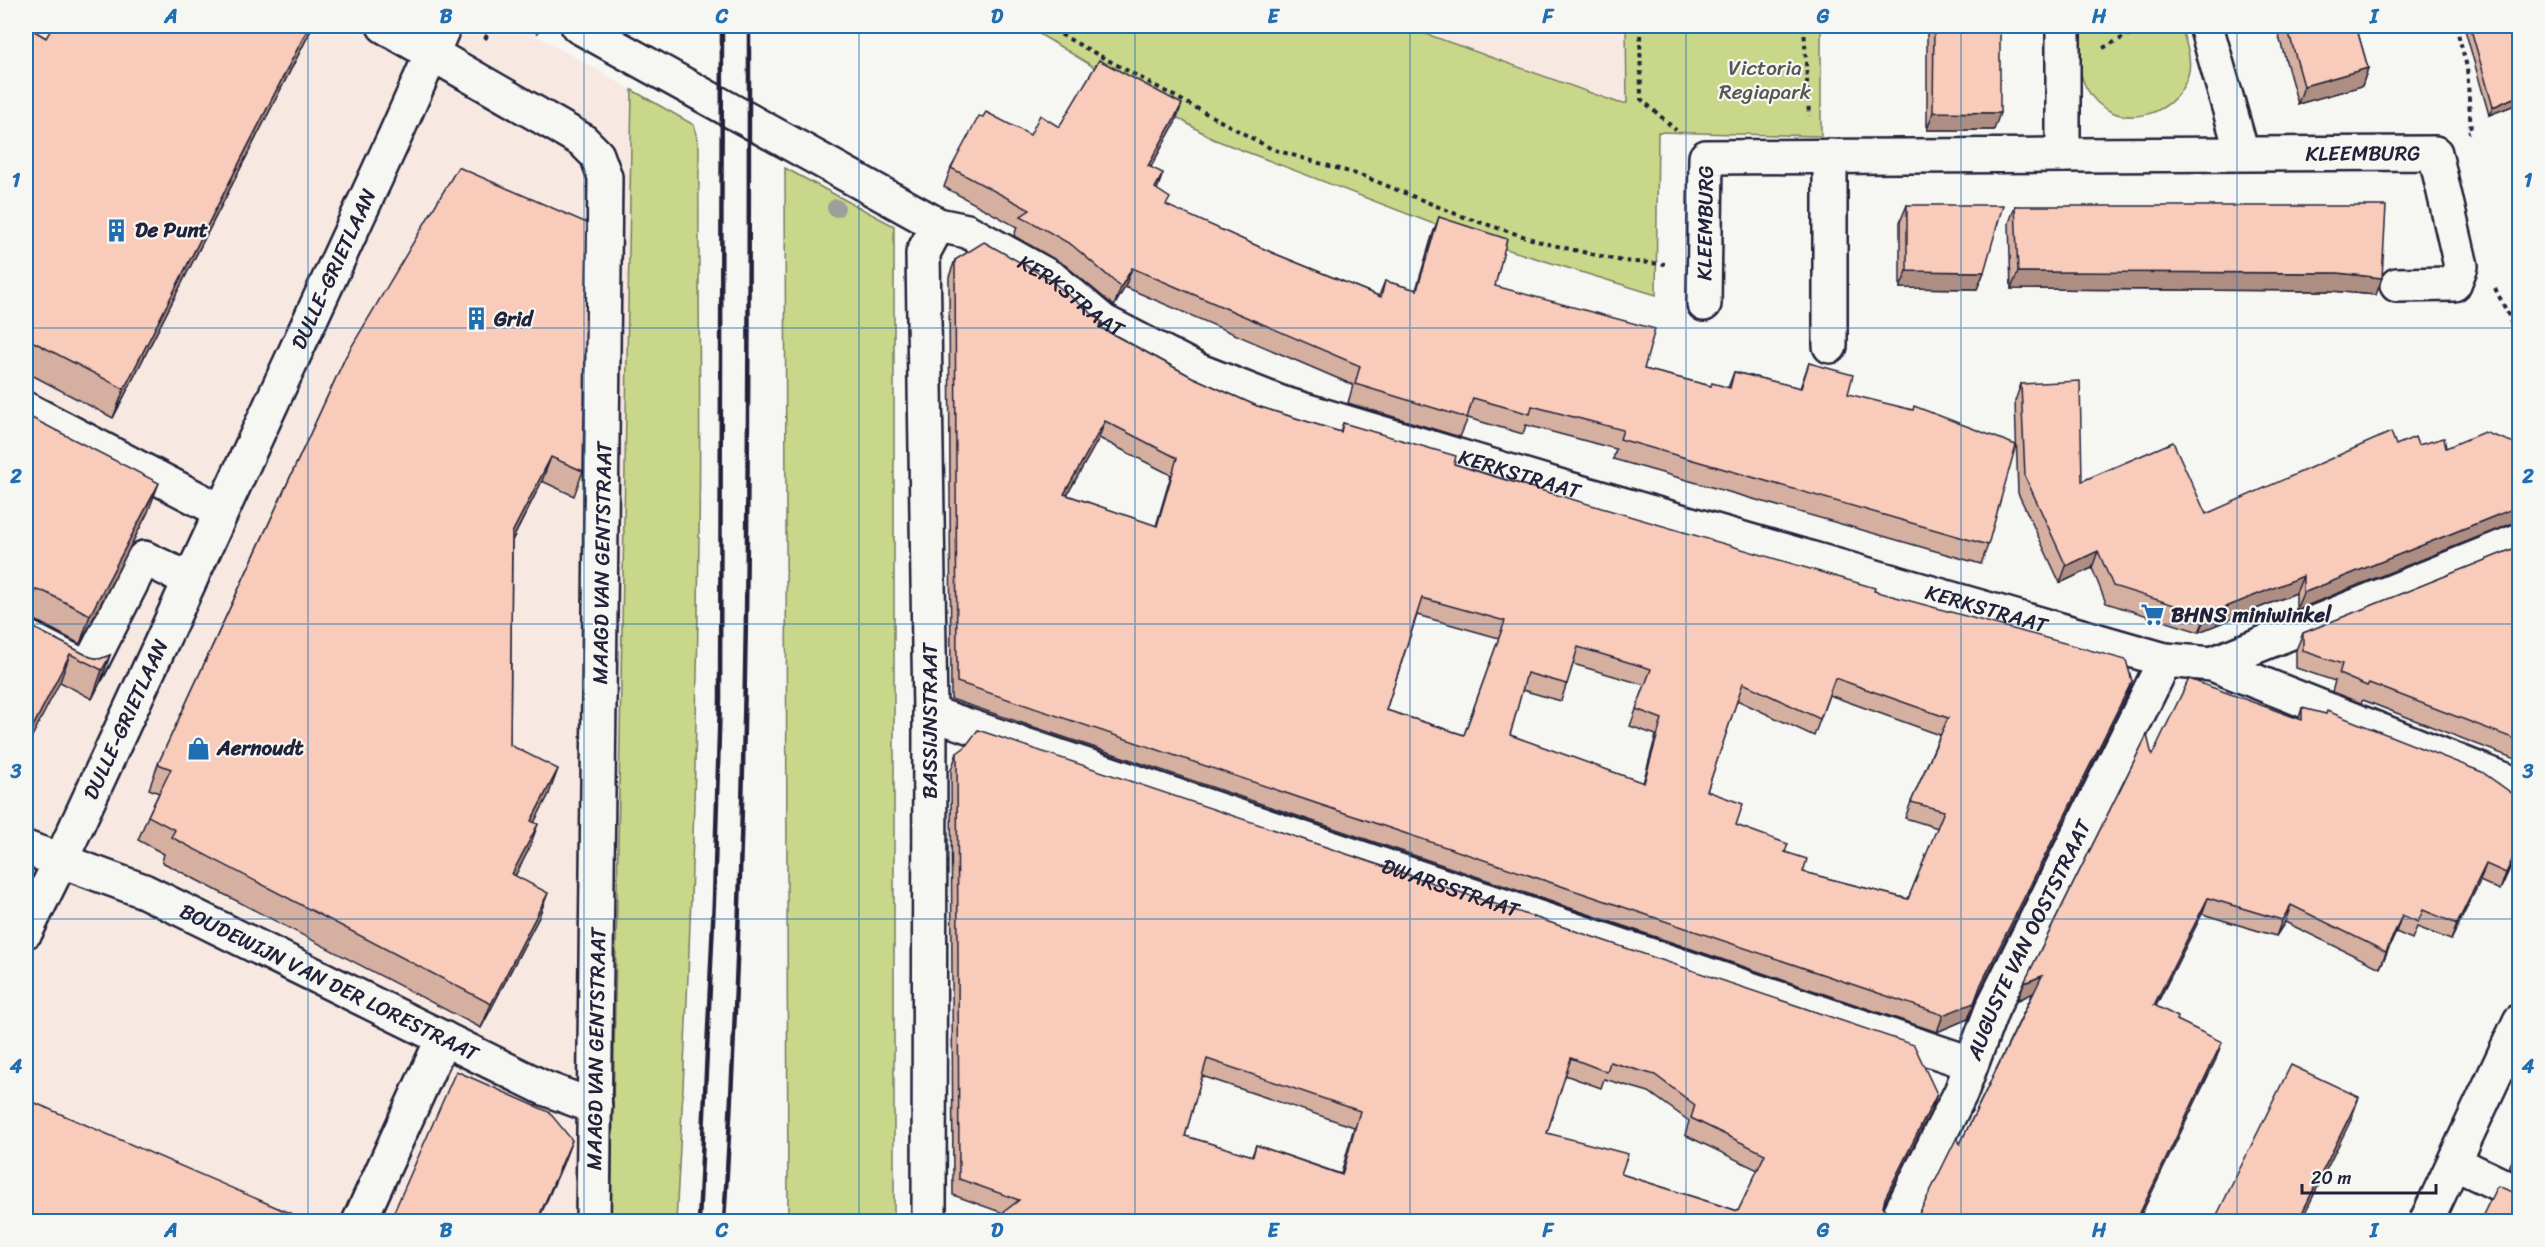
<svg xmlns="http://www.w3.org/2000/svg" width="2545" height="1247" viewBox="0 0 2545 1247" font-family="Sriracha,sans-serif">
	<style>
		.built { fill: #f7e9e1 }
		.green { fill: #c9d78a; stroke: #767c62; stroke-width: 1.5 }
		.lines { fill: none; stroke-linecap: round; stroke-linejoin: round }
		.minor-casing { stroke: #22223b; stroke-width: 38 }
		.path { stroke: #22223b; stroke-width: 4; stroke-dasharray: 4.5 4.5; stroke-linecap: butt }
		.minor { stroke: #f6f6f2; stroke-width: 33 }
		.rail { stroke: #22223b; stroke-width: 4.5 }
		.tree { fill: #9d9f9b }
		.wall { fill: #d5afa0; stroke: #22223b; stroke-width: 1.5; fill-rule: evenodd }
		.shaded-wall { fill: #ae8e82; stroke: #22223b; stroke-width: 1.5 }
		.building { fill: #f8cbba; stroke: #22223b; stroke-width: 1.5; fill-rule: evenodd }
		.grid { fill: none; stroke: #1f6fb2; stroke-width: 1.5; stroke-opacity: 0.55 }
		.labels { text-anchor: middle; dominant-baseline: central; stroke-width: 4.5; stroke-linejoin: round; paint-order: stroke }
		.park-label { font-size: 21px; fill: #545853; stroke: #f6f6f2 }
		.street-label { font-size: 21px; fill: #22223b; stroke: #f6f6f2 }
		.poi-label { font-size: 21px; font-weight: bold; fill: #22223b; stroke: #f6f6f2; text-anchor: start }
		.neatline { fill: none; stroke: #1f6fb2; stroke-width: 2 }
		.grid-label { font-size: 20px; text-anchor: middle; font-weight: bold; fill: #1f6fb2 }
	</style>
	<rect width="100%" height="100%" fill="#f6f6f2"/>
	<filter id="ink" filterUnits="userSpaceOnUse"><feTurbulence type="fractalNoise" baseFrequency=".0167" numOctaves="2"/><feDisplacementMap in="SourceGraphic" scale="12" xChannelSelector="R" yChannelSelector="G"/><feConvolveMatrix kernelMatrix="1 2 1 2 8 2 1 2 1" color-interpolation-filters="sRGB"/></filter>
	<g filter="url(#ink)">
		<!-- built -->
		<g class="built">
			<path d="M26 26H520L632 90 611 1221H26Z"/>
			<path d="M1404 26H1626L1627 104 1619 103Z"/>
		</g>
		<!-- green -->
		<g class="green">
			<path d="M1026 26H1404L1619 103H1627L1626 26H1821V136L1658 132 1656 295 1470 238 1213 139Z"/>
			<path d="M2080 26H2181C2185 41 2193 59 2188 75 2175 120 2111 133 2087 89 2076 71 2080 46 2080 26Z"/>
			<path d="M632 90 694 125 699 147C698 276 701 406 699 536 697 764 689 993 676 1222L611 1221Z"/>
			<path d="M785 168 894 226V1221H788Z"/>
		</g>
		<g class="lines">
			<defs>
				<g id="minor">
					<path d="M384 26 582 140 597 155 605 177 593 1222"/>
					<path id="s1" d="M578 26 938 225 967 231 1053 279 1104 322 1197 370 1281 403 1569 489 2165 660 2212 664 2520 786"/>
					<path d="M2063 26V155"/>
					<path d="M2206 26 2242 153"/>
					<path d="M1830 156V346"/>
					<path id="s2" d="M1704 304 1706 157 2435 153 2461 266 2454 284 2397 285"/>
					<path d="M26 409 221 511"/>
					<path d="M26 637 88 669 144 558 190 580"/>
					<path d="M2212 664 2520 540"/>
					<path id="s3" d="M930 713 1970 1063"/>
					<path id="s4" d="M26 848 144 891 544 1088 595 1107"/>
					<path id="s5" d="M26 931 60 862 395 136 444 26"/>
					<path d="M2455 1163 2520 1194"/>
					<path d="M359 1222 443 1038"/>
					<path d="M929 1222 930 713 923 253 938 225"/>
					<path id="s6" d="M1896 1222 1961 1092 1992 1009 2165 660"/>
					<path d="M2426 1222 2520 1021"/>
				</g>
			</defs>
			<!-- minor casing -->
			<use href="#minor" class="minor-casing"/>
			<!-- path -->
			<g class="path">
				<path d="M527 26 540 33"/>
				<path d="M1045 26 1272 149 1363 176 1461 216 1544 243 1622 261 1665 264"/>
				<path d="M1640 26 1641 99 1676 130"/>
				<path d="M1804 26 1809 116"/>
				<path d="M2456 26 2467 67 2471 131 2468 132"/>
				<path d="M485 39 492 26"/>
				<path d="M2103 48 2145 26"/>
				<path d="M2495 288 2509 316 2520 351"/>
			</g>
			<!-- minor -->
			<use href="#minor" class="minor"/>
			<!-- rail -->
			<g class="rail">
				<path d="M699 1222 714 900 720 700 722 26"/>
				<path d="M724 1222C749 823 749 425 749 26"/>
			</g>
		</g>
		<!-- trees -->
		<circle class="tree" cx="836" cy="208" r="9"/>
		<!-- wall -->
		<g class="wall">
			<path d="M26 26 46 38 313 26 113 418 26 372Z"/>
			<path d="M1927 26H2000L1994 130H1927Z"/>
			<path d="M2276 26H2356L2368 68 2362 86 2298 104Z"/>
			<path d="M2464 26H2520V103L2489 115Z"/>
			<path d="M1175 123 1151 167 1157 190 1167 206 1273 253 1379 296 1385 281 1416 290 1432 236 1439 217 1495 286 1644 369 1711 386 1728 388 1734 372 1800 388 1809 363 1848 394 1988 545 1981 564 1613 459 1616 449 1526 425 1523 434 1468 418 1460 437 1348 403 1353 385 1125 287 1114 306 1065 265 1014 236 1017 227 944 187 951 168 1030 135 1059 127Z"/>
			<path d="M2520 204V227L2516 214Z"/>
			<path d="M1907 205 1984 272 1977 289 1900 288V222Z"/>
			<path d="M2015 206 2376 295 2332 291 2011 289 2009 223Z"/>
			<path d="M955 260 1102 322 1100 327 1192 377 1257 406 1340 432 1343 423 1454 464 1874 591 2132 681 2126 697 1975 1001 1968 1019 1937 1032 951 699 949 277ZM1099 438 1171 475 1156 526 1067 495ZM1417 615 1499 638 1464 735 1386 710ZM1573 664 1645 685 1630 726 1656 735 1643 783 1510 735 1522 690 1561 701ZM1829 695 1940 735 1911 802 1905 818 1938 828 1908 899 1803 872 1785 852 1736 825 1707 791 1737 700 1814 736Z"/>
			<path d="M346 356 583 471 574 496 542 481 512 541 510 745 549 794 534 822 529 849 515 876 539 917 481 1028 162 862 164 854 138 840 148 816 159 793 149 789 158 764Z"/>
			<path d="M2021 384 2082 481 2206 514 2396 445H2418L2446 448 2513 523 2296 610V593L2199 632 2106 603 2092 568 2060 583 2018 493 2015 401Z"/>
			<path d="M26 415 148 512 80 644 35 620 26 618Z"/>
			<path d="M2520 546V761L2363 700 2361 703 2332 692 2335 681 2296 668V650L2303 633Z"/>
			<path d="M28 625 90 657 100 659 110 655 100 683 92 699 60 682Z"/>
			<path d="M2302 708 2520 799V846L2500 890 2480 881 2451 940 2417 927 2412 939 2396 932 2380 968 2285 922 2276 936 2202 914 2156 1006 2177 1020 2216 1059 2138 1221H1911L1919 1214 1960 1144 2033 993 2018 1000 2024 983 2152 755 2299 718Z"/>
			<path d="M957 753 1931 1111 1884 1205 1886 1215 1003 1213 953 1195 951 770ZM1565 1075 1601 1088 1604 1079 1649 1092 1689 1121 1685 1135 1758 1170 1738 1211 1621 1174 1547 1133ZM1202 1076 1354 1127 1341 1174 1256 1145 1252 1156 1185 1136Z"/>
			<path d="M2520 1142V1174L2509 1168Z"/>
		</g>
		<!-- shaded-wall -->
		<g class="shaded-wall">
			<path d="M309 26H313L113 418 124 389Z"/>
			<path d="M2368 68 2362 86 2298 104 2304 86Z"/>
			<path d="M2520 95V103L2489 115 2493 107Z"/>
			<path d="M1182 104 1175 123 1141 185 1148 166Z"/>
			<path d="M1933 112 2000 113 1994 130H1927Z"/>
			<path d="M1163 173 1156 193 1155 188Z"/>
			<path d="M1132 268 1125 287 1114 306 1121 287Z"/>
			<path d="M1907 271 1984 272 1977 289 1900 288Z"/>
			<path d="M2018 272 2338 273 2382 278 2376 295 2332 291 2011 289Z"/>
			<path d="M1105 421 1099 438 1058 511 1064 494Z"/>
			<path d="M551 457 542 481 503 558 512 533Z"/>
			<path d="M159 483 148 512 80 644 90 615Z"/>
			<path d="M2520 506V522L2513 523 2296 610 2303 593Z"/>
			<path d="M2098 551 2092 568 2060 583 2066 566Z"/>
			<path d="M2303 576 2296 593 2199 632 2206 615Z"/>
			<path d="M36 590 26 618V594L27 592Z"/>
			<path d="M70 654 60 682 26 748V740Z"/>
			<path d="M110 655 100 683 92 699 102 670Z"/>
			<path d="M2132 681 2126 697 1975 1001 1968 1019 1937 1032 1943 1015 1981 984Z"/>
			<path d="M558 769 549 794 522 846 531 821Z"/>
			<path d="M538 824 529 849 503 899 512 874Z"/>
			<path d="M2520 843V846L2500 890 2506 873Z"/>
			<path d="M2486 864 2480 881 2451 940 2457 924Z"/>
			<path d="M548 893 539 917 481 1028 491 1004Z"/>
			<path d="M2208 898 2202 914 2148 1021 2154 1005Z"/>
			<path d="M2291 905 2285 922 2276 936 2282 920Z"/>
			<path d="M2402 915 2396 932 2380 968 2386 952Z"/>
			<path d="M2042 976 2036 992 2018 1000 2024 983Z"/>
			<path d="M2222 1042 2216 1059 2138 1221H2136Z"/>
			<path d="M1937 1094 1931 1111 1879 1214 1885 1198Z"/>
			<path d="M2359 1097 2350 1122 2301 1221H2298Z"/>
			<path d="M572 1140 563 1164 538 1221H537Z"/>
		</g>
		<!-- building -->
		<g class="building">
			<path d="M26 26 46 38 53 26H309L124 389 26 338Z"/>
			<path d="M1934 26H2000V113L1933 112Z"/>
			<path d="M2287 26H2356L2368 68 2304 86Z"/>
			<path d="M2470 26H2520V95L2493 107Z"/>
			<path d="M1099 60 1182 104 1148 166 1163 173 1155 188 1170 198 1166 205 1273 253 1381 297 1385 281 1417 290 1439 217 1507 239 1495 286 1655 329 1644 369 1711 386 1712 383 1730 388 1734 372 1801 388 1809 363 1853 375 1848 394 1913 410 1914 406 2016 445 1988 545 1620 439 1623 430 1532 406 1530 414 1473 398 1467 418 1355 384 1360 366 1132 268 1121 287 1072 245 1021 216 1030 210 951 168 979 116 983 117 986 112 1030 135 1040 115 1059 127Z"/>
			<path d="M458 167 587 223 583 471 551 457 512 533 510 745 558 769 531 821 538 824 512 874 548 893 491 1004 171 837 175 830 148 816 171 769 158 764 346 356Z"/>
			<path d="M1907 205H2003L1984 272 1907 271Z"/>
			<path d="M2015 206H2386L2382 278 2338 273 2018 272Z"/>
			<path d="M984 242 1048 278 1102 322 1099 327 1192 377 1257 406 1341 432 1343 423 1456 456 1454 464 1489 475 1875 588 1874 591 2126 660 2132 681 1981 984 1974 1003 1943 1015 957 682 955 260ZM1105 421 1177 458 1157 526 1064 494ZM1422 598 1505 621 1464 735 1386 710ZM1578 647 1651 669 1636 709 1662 719 1644 783 1510 735 1527 673 1567 684ZM1835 678 1948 718 1911 802 1944 811 1908 899 1803 872 1807 859 1785 852 1788 844 1736 825 1743 804 1707 791 1743 683 1820 719Z"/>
			<path d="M2080 381 2082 481 2173 442 2206 514 2391 432 2396 445 2415 437 2418 445 2444 438 2446 448 2484 432 2520 445V506L2303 593V576L2206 615 2113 586 2098 551 2066 566 2025 476 2021 384Z"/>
			<path d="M26 415 159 483 90 615 45 592 36 590 27 592 26 594Z"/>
			<path d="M2520 546V741L2369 683 2367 686 2339 674 2342 664 2303 651V633Z"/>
			<path d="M26 623 28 625 90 657 100 659 110 655 102 670 70 654 26 740Z"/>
			<path d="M2189 679 2302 720V708L2326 714 2327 711 2482 772 2520 799V843L2506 873 2486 864 2457 924 2423 910 2418 922 2402 915 2386 952 2291 905 2282 920 2208 898 2154 1005 2178 1017 2177 1020 2222 1042 2136 1221H1911L1919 1214 1957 1137 1960 1144 2042 976 2024 983 2147 735 2152 755Z"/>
			<path d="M978 730 1914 1045 1937 1094 1885 1198 1883 1206 1886 1215 1893 1221H992L1019 1200 959 1179 957 753 965 747ZM1571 1058 1607 1072 1610 1062 1655 1075 1695 1105 1691 1118 1765 1154 1738 1211 1621 1174 1628 1154 1547 1133ZM1207 1059 1360 1111 1342 1175 1256 1145 1253 1156 1185 1136Z"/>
			<path d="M2291 1065 2359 1097 2298 1221H2214Z"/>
			<path d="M456 1071 549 1112 572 1140 537 1221H390Z"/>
			<path d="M26 1099 308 1221H26Z"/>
			<path d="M2520 1142V1155L2515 1153Z"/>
			<path d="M2498 1186 2520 1195V1221H2480L2496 1188Z"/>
		</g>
	</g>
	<!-- grid -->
	<path class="grid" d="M308 26V1222M584 26V1222M859 26V1222M1135 26V1222M1410 26V1222M1686 26V1222M1961 26V1222M2237 26V1222M26 328H2520M26 624H2520M26 919H2520"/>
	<!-- icons -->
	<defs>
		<symbol id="building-bare" viewBox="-9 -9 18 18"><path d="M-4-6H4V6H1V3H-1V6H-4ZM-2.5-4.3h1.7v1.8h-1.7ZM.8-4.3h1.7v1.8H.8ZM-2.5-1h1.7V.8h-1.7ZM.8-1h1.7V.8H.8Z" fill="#1f6fb2" stroke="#f6f6f2" stroke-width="2.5" paint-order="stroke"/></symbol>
		<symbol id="supermarket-bare" viewBox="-9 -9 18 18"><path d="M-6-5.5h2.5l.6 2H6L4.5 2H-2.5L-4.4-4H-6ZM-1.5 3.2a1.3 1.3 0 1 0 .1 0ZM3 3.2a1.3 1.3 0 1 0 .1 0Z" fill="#1f6fb2" stroke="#f6f6f2" stroke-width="2.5" paint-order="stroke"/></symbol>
		<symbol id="shop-bare" viewBox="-9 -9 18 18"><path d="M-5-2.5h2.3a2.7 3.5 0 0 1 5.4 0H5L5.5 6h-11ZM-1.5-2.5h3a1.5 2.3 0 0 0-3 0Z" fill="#1f6fb2" stroke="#f6f6f2" stroke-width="2.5" paint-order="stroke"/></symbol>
	</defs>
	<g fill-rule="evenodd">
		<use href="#building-bare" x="100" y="214" width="33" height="33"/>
		<use href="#building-bare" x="460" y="302" width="33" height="33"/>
		<use href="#supermarket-bare" x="2136" y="598" width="33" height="33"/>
		<use href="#shop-bare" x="182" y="732" width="33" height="33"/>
	</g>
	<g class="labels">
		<!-- park labels -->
		<g class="park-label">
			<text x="1765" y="68">Victoria<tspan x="1765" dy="24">Regiapark</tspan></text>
		</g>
		<!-- street labels -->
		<g class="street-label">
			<text stroke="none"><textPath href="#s2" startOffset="804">KLEEMBURG</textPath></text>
			<text stroke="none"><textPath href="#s2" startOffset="81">KLEEMBURG</textPath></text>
			<text stroke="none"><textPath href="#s5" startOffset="730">DULLE-GRIETLAAN</textPath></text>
			<text stroke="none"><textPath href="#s1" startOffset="564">KERKSTRAAT</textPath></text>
			<text stroke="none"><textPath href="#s1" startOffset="1050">KERKSTRAAT</textPath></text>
			<text transform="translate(602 563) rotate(-89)">MAAGD VAN GENTSTRAAT</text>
			<text stroke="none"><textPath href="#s1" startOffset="1536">KERKSTRAAT</textPath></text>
			<text stroke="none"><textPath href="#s5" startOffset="234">DULLE-GRIETLAAN</textPath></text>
			<text transform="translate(930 721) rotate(-90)">BASSIJNSTRAAT</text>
			<text stroke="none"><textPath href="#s3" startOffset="549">DWARSSTRAAT</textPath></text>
			<text stroke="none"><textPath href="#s6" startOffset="312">AUGUSTE VAN OOSTSTRAAT</textPath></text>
			<text stroke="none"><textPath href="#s4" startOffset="332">BOUDEWIJN VAN DER LORESTRAAT</textPath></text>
			<text transform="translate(596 1049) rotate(-89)">MAAGD VAN GENTSTRAAT</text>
		</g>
		<!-- poi labels -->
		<g class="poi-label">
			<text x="135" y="230">De Punt</text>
			<text x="494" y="319">Grid</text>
			<text x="2171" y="615">BHNS miniwinkel</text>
			<text x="217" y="748">Aernoudt</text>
		</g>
	</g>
	<!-- margin -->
	<rect width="2545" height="1247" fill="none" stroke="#f6f6f2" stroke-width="66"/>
	<!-- scale -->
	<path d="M2302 1184v9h134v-9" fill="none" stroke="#22223b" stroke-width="3"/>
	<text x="2311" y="1184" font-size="18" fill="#22223b" stroke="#f6f6f2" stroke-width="4.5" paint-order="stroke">20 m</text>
	<rect x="33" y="33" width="2479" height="1181" class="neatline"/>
	<g class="grid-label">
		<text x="171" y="23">A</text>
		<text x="446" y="23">B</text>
		<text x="722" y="23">C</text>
		<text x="997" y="23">D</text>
		<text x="1273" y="23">E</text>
		<text x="1548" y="23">F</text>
		<text x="1823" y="23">G</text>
		<text x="2099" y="23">H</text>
		<text x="2374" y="23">I</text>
		<text x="16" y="187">1</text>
		<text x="2528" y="187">1</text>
		<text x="16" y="483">2</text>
		<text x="2528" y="483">2</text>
		<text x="16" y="778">3</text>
		<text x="2528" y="778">3</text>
		<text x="16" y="1073">4</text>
		<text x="2528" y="1073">4</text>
		<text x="171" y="1237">A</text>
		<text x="446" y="1237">B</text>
		<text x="722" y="1237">C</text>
		<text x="997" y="1237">D</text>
		<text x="1273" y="1237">E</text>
		<text x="1548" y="1237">F</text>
		<text x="1823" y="1237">G</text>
		<text x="2099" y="1237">H</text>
		<text x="2374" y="1237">I</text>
	</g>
</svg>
